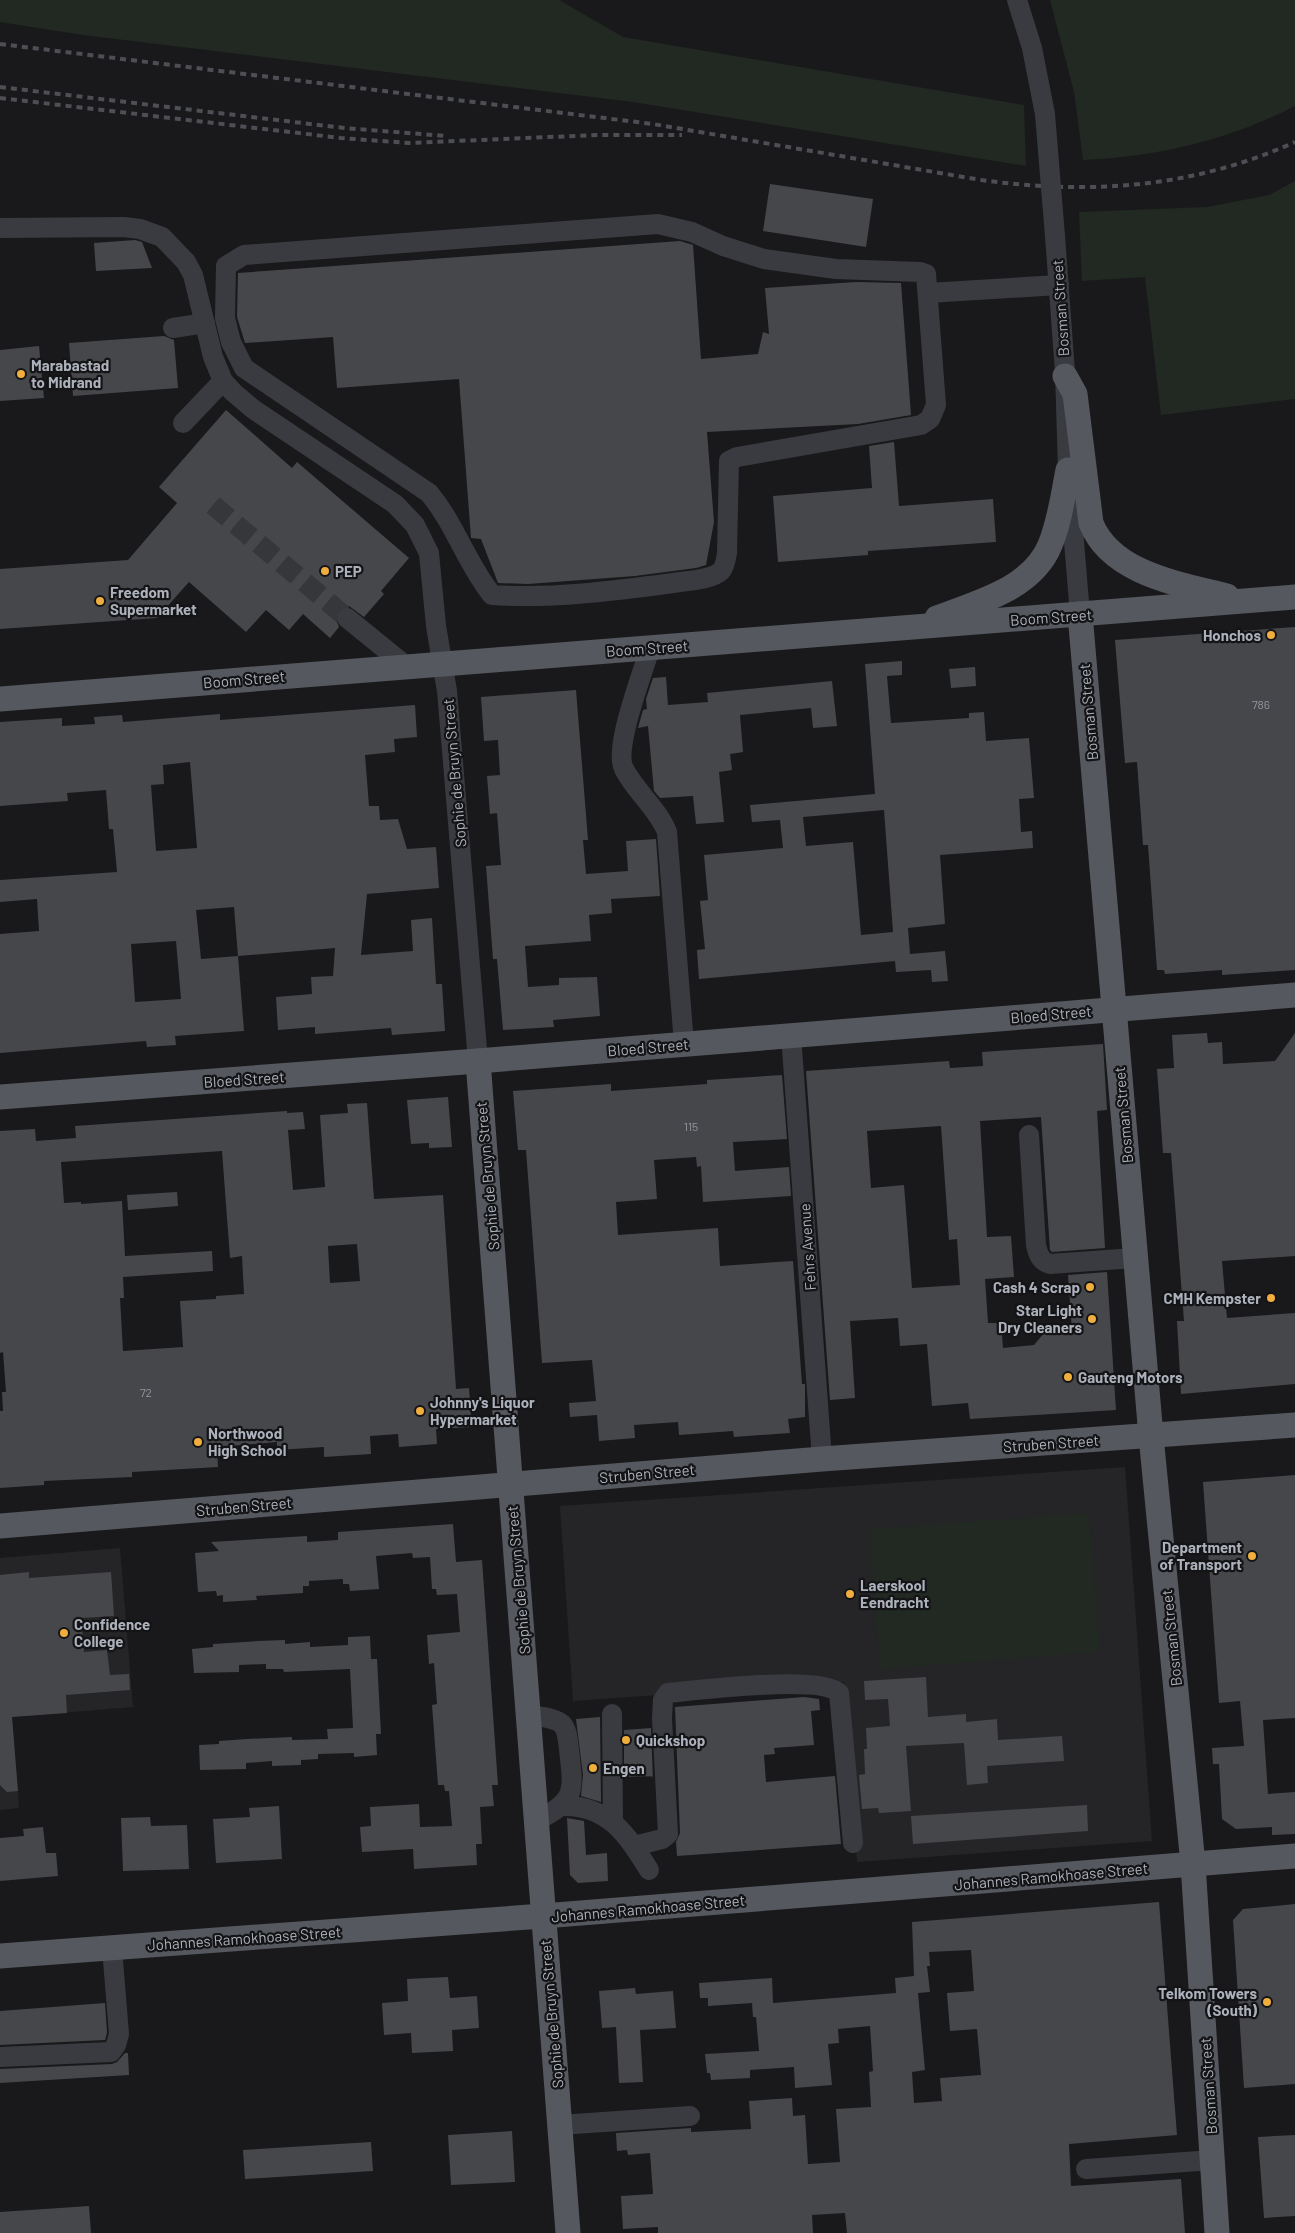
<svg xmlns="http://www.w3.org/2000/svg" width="1295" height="2233" viewBox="0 0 1295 2233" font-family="Barlow,sans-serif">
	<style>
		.built { fill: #252528 }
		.green { fill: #212922 }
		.building { fill: #46474b; fill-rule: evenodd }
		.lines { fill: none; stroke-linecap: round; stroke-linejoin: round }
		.minor-tunnel { stroke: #36373b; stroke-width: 20; stroke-dasharray: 20 10; stroke-linecap: butt }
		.minor { stroke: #3a3b40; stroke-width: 20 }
		.major { stroke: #56585f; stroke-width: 25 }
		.rail { stroke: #4d4f55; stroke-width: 4; stroke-dasharray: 6 5; stroke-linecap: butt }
		.minor-bridge { stroke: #3a3b40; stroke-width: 20 }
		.poi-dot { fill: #efae3d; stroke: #141416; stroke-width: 2 }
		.labels { text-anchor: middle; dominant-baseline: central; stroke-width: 4.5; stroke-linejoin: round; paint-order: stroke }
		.number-label { font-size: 12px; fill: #92969f }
		.street-label { font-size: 15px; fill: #acb1bb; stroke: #141416 }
		.poi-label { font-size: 15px; font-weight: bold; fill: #acb1bb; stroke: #141416; text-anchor: start }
	</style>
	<rect width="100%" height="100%" fill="#19191b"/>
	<!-- built -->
	<g class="built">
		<path d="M1125 1467 1152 1841 857 1862 844 1682 573 1701 560 1506Z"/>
		<path d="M120 1548 133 1707 12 1717 19 1808 0 1810V1558Z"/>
	</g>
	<!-- green -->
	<g class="green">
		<path d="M0 0H559L623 37 1024 105 1026 166 633 102 83 35 0 22Z"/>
		<path d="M1050 0H1295V106C1229 140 1157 157 1083 160L1074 92Z"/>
		<path d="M1295 181V399L1161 415 1145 277 1082 281 1079 212 1207 207 1269 195Z"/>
		<path d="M1089 1513 1100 1652 880 1669 869 1529Z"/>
	</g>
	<!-- building -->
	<g class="building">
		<path d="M770 184 873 199 866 247 763 231Z"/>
		<path d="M135 240 142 242 152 268 96 271 94 243Z"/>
		<path d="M680 241 693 245 701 359 758 354 763 332 769 334 765 288 856 282 901 283 911 415 858 424 707 432 714 522 706 565 696 568 635 576 528 584 498 583 481 539 471 538 459 379 337 388 333 337 245 343 237 317 238 273Z"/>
		<path d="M164 336 174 340 178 388 73 396 69 343Z"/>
		<path d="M39 346 44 398 0 401V350Z"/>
		<path d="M226 410 292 468 297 462 409 558 381 591 384 594 364 617 349 606 342 607 338 611 335 617 339 627 330 638 303 614 289 630 266 610 246 632 189 582 157 618 0 629V569L128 560 177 503 159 487Z"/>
		<path d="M894 442 899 506 993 499 996 542 868 551V555L778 562 773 496 872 488 869 446Z"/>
		<path d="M1295 627V970L1222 975V970L1165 974 1164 970H1157L1148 845H1143L1137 762 1125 763 1115 640Z"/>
		<path d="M902 661V675L887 676 891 723 969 718V713L984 712 986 741 1029 738 1034 798 1019 799 1021 832 1032 831 1033 848 940 855 945 924 908 928 910 954 945 951 948 981 932 982 931 970 896 972 895 961 699 979 697 950 705 949 700 901 708 900 704 855 783 848 780 820 752 822 750 805 875 794 865 664ZM884 810 893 932 861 935 853 842 806 846 803 817Z"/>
		<path d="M975 667 976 686 951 688 949 669Z"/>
		<path d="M666 677 668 705 708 702 707 693 832 681 837 726 813 728 811 708 740 715 743 752 730 754 732 770 719 772 724 822 696 824 693 796 660 798 654 791 648 726 638 728 643 710 647 709 646 699 653 678Z"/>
		<path d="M576 690 588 840H583L586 874 628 871 626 841 656 839 660 896 611 899 612 913 589 915 591 941 525 946 528 987 559 985V978L597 977 600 1016 553 1020 554 1027 503 1030 497 959H493L486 866 501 865 497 813 490 814 487 776 500 775 498 740 484 741 481 697Z"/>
		<path d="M415 705 417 737 394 739 395 752 365 755 369 806H379L380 820 398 819 407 849 436 847 439 888 367 894 361 955 413 951 411 920 432 918 436 984H442L445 1031 392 1035 391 1028 315 1034V1027L278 1030 276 997 312 994 311 977 333 976 335 948 238 956 234 907 196 910 201 959 238 956 244 1031 175 1036 176 1045 147 1047 146 1041 0 1053V934L39 931 37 899 0 902V880L117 872 113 829H109L106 790 67 793 68 801 0 806V722L62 718V726L95 724 94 717 122 715 123 722 220 714V720ZM190 762 197 848 156 851 151 785 164 784 163 765ZM176 941 181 999 135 1002 131 944Z"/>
		<path d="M1207 1033 1208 1043 1222 1042 1223 1064 1275 1061 1295 1033V1256L1222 1261 1227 1318 1295 1313V1384L1181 1394 1177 1321H1184L1171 1153H1163L1157 1069 1174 1068 1172 1035Z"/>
		<path d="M1103 1044 1107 1110 1097 1111 1105 1248 1052 1252 1050 1250 1041 1117 980 1121 987 1237 1011 1236 1014 1277 985 1279 988 1323H1001L1003 1348 1034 1345 1044 1333 1072 1331 1068 1275 1107 1272 1116 1410 970 1419 968 1403 932 1406 927 1344 900 1346 898 1318 850 1321 855 1398 830 1400 806 1071 949 1061 950 1068 983 1066 982 1052ZM941 1126 949 1240 957 1239 960 1285 912 1288 904 1185 871 1188 867 1131Z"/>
		<path d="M782 1075 787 1139 733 1142 735 1171 789 1167 791 1196 703 1202 701 1166 697 1167 696 1157 654 1160 657 1199 616 1202 618 1235 718 1228 720 1266 793 1261 802 1384H805V1417L788 1419 790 1433 734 1437 733 1431 679 1435 678 1422 634 1425 635 1438 599 1441 597 1415 570 1417 569 1403 596 1401 592 1360 542 1363 526 1150H518L513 1091 611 1084V1091L707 1084V1080Z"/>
		<path d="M448 1097 452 1147 429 1148V1143L411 1144 407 1100Z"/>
		<path d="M367 1103 374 1199 443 1195 456 1389 469 1388 472 1427 436 1429 437 1444 399 1447 398 1434 370 1436 371 1454 324 1457V1447L277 1450V1442L217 1447 218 1467 132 1472V1477L44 1481V1485L0 1488V1411H3L2 1392H6L3 1352 0 1353V1131L35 1129 36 1141 76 1138 75 1126 287 1111V1113L303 1112 305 1129 288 1130 293 1190 325 1187 320 1115 348 1113 347 1104ZM222 1151 230 1258 242 1256 244 1294 216 1296V1299L180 1301 183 1347 123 1351 120 1298H124L123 1277 213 1271 212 1251 125 1256 122 1201 81 1204V1202L64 1203 61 1162ZM357 1244 360 1281 330 1283 328 1246Z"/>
		<path d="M177 1192 178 1206 128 1210 127 1195Z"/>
		<path d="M1295 1475V1718L1263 1720 1268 1794 1295 1792V1834L1272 1835V1827L1236 1829 1222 1819 1219 1764H1213L1212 1748 1244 1746 1240 1701 1219 1703 1203 1482Z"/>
		<path d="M453 1524 456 1562 482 1560 498 1785H492L494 1806 480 1807 482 1844H476L477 1865 414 1869 413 1849 362 1852 360 1827 371 1826 370 1807 419 1804 420 1827 452 1826 449 1791H445L444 1785H438L432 1705 437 1704 434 1663 429 1664 427 1635 460 1632 457 1594 437 1595 436 1589H432L430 1557 413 1558 412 1553 376 1556 379 1589 350 1591 349 1584H343V1579L309 1581V1586H303V1593L256 1596 257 1600 223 1602V1595L217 1596 216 1591 198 1592 195 1553 219 1551 211 1542 307 1536V1542L338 1540V1532Z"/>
		<path d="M29 1572V1578L111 1572 114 1616 81 1618 84 1652 107 1650 110 1675 129 1674 130 1690 66 1695 67 1713 12 1717 18 1791 7 1792 0 1785V1575Z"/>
		<path d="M370 1636 371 1659H377L381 1734H376L377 1755 354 1757V1753L318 1754V1759L301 1760V1765L272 1766V1761L246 1763V1769L200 1770 199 1745 219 1744V1741L247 1739 292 1737V1740L328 1739 327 1729 353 1728 350 1669 284 1672 283 1669H266V1664L239 1665V1672L194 1673 192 1649 213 1647V1644L258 1641 285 1640V1644L310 1642V1647L348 1645V1637Z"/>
		<path d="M926 1677 928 1717 966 1714V1722L997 1719 998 1740 1062 1736 1064 1761 987 1766 988 1783 967 1785 964 1743 906 1746 911 1811 879 1813 878 1808 862 1809 859 1775 865 1774 864 1749H867L866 1728 890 1726 888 1699 865 1700 864 1681Z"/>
		<path d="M804 1697 819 1699 820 1710 811 1711 814 1745 774 1748 775 1754 764 1755 766 1782 835 1776 841 1844 677 1856 676 1842 680 1833 675 1707Z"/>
		<path d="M600 1717 601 1802 581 1796 583 1775 576 1719Z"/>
		<path d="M651 1728 653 1782V1776L624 1777V1730Z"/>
		<path d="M1087 1805 1088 1831 913 1844 911 1816Z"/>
		<path d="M279 1806 282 1859 216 1863 213 1819 250 1817 249 1808Z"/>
		<path d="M150 1817 151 1826 187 1825 189 1869 123 1871 121 1818Z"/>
		<path d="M567 1818 584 1821 586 1855 607 1853 608 1881 578 1883 570 1875Z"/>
		<path d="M43 1827 46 1853H56L58 1876 0 1881V1838L24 1836 23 1829Z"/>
		<path d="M1159 1902 1177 2135 1069 2144 1071 2186 1181 2179 1185 2233H847L845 2213 812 2215 813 2233H658V2227L623 2229 621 2196 653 2194 650 2153 628 2155 627 2150 617 2151 616 2133 691 2128V2132L751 2129 749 2101 792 2098 793 2116 805 2115 808 2164 840 2162 836 2109 871 2107 869 2072 873 2071 870 2026 838 2029 839 2043 828 2044 832 2085 795 2088 794 2067 750 2070V2078L711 2080 710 2073H707L705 2054 759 2051 756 2017H753L752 2003 708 2006V1998H700L699 1983 772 1978 773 2003 896 1993 895 1978 914 1976 912 1922ZM971 1950 974 1991 947 1993 950 2031 977 2029 981 2075 940 2078 942 2101 914 2103 912 2072 925 2070 918 1993 930 1992 927 1966H930L929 1952Z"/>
		<path d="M1295 1904V2084L1244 2088 1233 1920 1243 1909Z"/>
		<path d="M448 1977 450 1998 477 1996 479 2028 452 2030 453 2051 412 2053 411 2033 384 2035 382 2003 408 2001 407 1979Z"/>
		<path d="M635 1988 636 1994 673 1991 676 2028 640 2030 643 2082 619 2083 616 2027 602 2028 599 1991Z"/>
		<path d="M105 2003 107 2033 105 2040 0 2045V2011Z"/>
		<path d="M125 2053H128L129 2075 0 2083V2069L112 2064 117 2062Z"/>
		<path d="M512 2131 515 2182 451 2185 448 2135Z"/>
		<path d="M1295 2135V2216L1264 2218 1258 2137Z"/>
		<path d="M371 2142 373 2171 245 2179 243 2150Z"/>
		<path d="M89 2206 91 2233H0V2212Z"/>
	</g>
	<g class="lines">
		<!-- minor-tunnel -->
		<path class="minor-tunnel" d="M213 505 347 618"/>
		<!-- minor -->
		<g class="minor">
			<path d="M1017 0 1032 48 1045 114"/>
			<path d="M658 224 692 232 723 246 764 259 836 269 920 272 926 274 936 405 930 419 921 425 737 457 729 461 727 553C726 559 725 567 721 571 712 580 685 581 673 583 613 591 552 599 492 595 467 564 455 524 429 493L244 368 231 342 225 318 226 266 244 255Z"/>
			<path d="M0 228 124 227 140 229 162 237 186 262 193 275 213 357 223 381 233 392 253 409 395 504 415 525 429 553 436 626 447 691 478 1061"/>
			<path d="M1055 236 1065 372 1068 470 1080 614"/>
			<path d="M928 293 1059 285"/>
			<path d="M173 328 205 323"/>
			<path d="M183 423 223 381"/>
			<path d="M347 618 406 666"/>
			<path d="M650 648C643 673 613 748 624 769 636 792 658 809 667 832L684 1044"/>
			<path d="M791 1035 822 1459"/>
			<path d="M1029 1135 1036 1245C1038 1254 1040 1261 1050 1264L1135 1258"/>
			<path d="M612 1714 613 1822"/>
			<path d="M529 1715C539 1717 554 1717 562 1724 568 1731 568 1742 569 1750 574 1792 576 1801 536 1821"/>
			<path d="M561 1806C607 1804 627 1834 649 1870"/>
			<path d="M634 1846 662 1839 668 1834 662 1718 663 1700 668 1693C699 1690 820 1675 839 1693L853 1843"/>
			<path d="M0 2057 111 2052 116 2045 119 2034 112 1948"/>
			<path d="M560 2125 690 2116"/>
			<path d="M1086 2169 1213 2160"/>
		</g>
		<!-- major -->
		<g class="major">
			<path d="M1065 376 1075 394 1091 523C1111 574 1180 584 1227 596"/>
			<path d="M1080 614 1151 1436 1193 1864 1217 2233"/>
			<path d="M937 618C978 602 1032 589 1050 545 1060 521 1063 495 1068 470"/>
			<path d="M0 699 1295 597"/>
			<path d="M478 1061 568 2233"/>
			<path d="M0 1097 478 1061 1295 995"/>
			<path d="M0 1526 822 1459 1295 1425"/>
			<path d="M0 1956 543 1916 1295 1856"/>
		</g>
		<!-- rail -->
		<g class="rail">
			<path d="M0 44 653 124 981 180C1091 195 1193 188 1295 142"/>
			<path d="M0 87 344 128 446 136"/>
			<path d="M0 98 341 138 409 143 597 135H682"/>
		</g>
		<!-- minor-bridge -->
		<path class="minor-bridge" d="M1045 114 1055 236"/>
	</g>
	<!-- markers -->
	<g class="poi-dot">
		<circle cx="21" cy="374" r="5"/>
		<circle cx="325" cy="571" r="5"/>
		<circle cx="100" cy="601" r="5"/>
		<circle cx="1271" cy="635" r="5"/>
		<circle cx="1090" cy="1287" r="5"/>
		<circle cx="1271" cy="1298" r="5"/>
		<circle cx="1092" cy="1319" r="5"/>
		<circle cx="1068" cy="1377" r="5"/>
		<circle cx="420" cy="1411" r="5"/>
		<circle cx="198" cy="1442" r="5"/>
		<circle cx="1252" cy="1556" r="5"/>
		<circle cx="850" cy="1594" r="5"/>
		<circle cx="64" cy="1633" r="5"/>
		<circle cx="626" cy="1740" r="5"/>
		<circle cx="593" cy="1768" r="5"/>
		<circle cx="1267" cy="2002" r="5"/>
	</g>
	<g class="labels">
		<!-- number labels -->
		<g class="number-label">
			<text x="1261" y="704">786</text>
			<text x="691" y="1126">115</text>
			<text x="146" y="1392">72</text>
		</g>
		<!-- street labels -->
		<g class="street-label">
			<text transform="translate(1060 308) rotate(-94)">Bosman Street</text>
			<text transform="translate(1051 617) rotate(-4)">Boom Street</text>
			<text transform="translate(647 648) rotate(-4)">Boom Street</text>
			<text transform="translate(244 679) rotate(-5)">Boom Street</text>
			<text transform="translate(1088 712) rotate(-95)">Bosman Street</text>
			<text transform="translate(454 773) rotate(-95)">Sophie de Bruyn Street</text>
			<text transform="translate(1051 1014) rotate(-5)">Bloed Street</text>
			<text transform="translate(648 1047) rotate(-5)">Bloed Street</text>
			<text transform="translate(244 1079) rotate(-4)">Bloed Street</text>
			<text transform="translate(1123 1115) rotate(-95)">Bosman Street</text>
			<text transform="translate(487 1176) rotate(-95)">Sophie de Bruyn Street</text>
			<text transform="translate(807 1247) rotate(-94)">Fehrs Avenue</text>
			<text transform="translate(1051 1443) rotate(-4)">Struben Street</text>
			<text transform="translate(647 1473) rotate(-5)">Struben Street</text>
			<text transform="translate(244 1506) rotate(-5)">Struben Street</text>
			<text transform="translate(518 1580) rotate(-95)">Sophie de Bruyn Street</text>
			<text transform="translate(1171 1638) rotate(-96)">Bosman Street</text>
			<text transform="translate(1051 1876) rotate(-5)">Johannes Ramokhoase Street</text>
			<text transform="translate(648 1908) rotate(-5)">Johannes Ramokhoase Street</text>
			<text transform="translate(244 1938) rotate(-4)">Johannes Ramokhoase Street</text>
			<text transform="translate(551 2014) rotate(-95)">Sophie de Bruyn Street</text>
			<text transform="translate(1208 2086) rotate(-94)">Bosman Street</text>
		</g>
		<!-- poi labels -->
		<g class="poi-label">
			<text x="31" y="365">Marabastad<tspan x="31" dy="17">to Midrand</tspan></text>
			<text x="335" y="571">PEP</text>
			<text x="110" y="592">Freedom<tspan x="110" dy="17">Supermarket</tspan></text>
			<text x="1261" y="635" text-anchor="end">Honchos</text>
			<text x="1080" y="1287" text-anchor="end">Cash 4 Scrap</text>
			<text x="1261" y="1298" text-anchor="end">CMH Kempster</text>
			<text x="1082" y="1310" text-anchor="end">Star Light<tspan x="1082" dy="17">Dry Cleaners</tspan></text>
			<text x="1078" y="1377">Gauteng Motors</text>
			<text x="430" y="1402">Johnny's Liquor<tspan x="430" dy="17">Hypermarket</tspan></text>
			<text x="208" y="1433">Northwood<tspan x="208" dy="17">High School</tspan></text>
			<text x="1242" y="1547" text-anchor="end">Department<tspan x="1242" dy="17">of Transport</tspan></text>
			<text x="860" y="1585">Laerskool<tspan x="860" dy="17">Eendracht</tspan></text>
			<text x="74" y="1624">Confidence<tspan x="74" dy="17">College</tspan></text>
			<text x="636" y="1740">Quickshop</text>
			<text x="603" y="1768">Engen</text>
			<text x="1257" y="1993" text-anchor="end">Telkom Towers<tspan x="1257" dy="17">(South)</tspan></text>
		</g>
	</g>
</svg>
